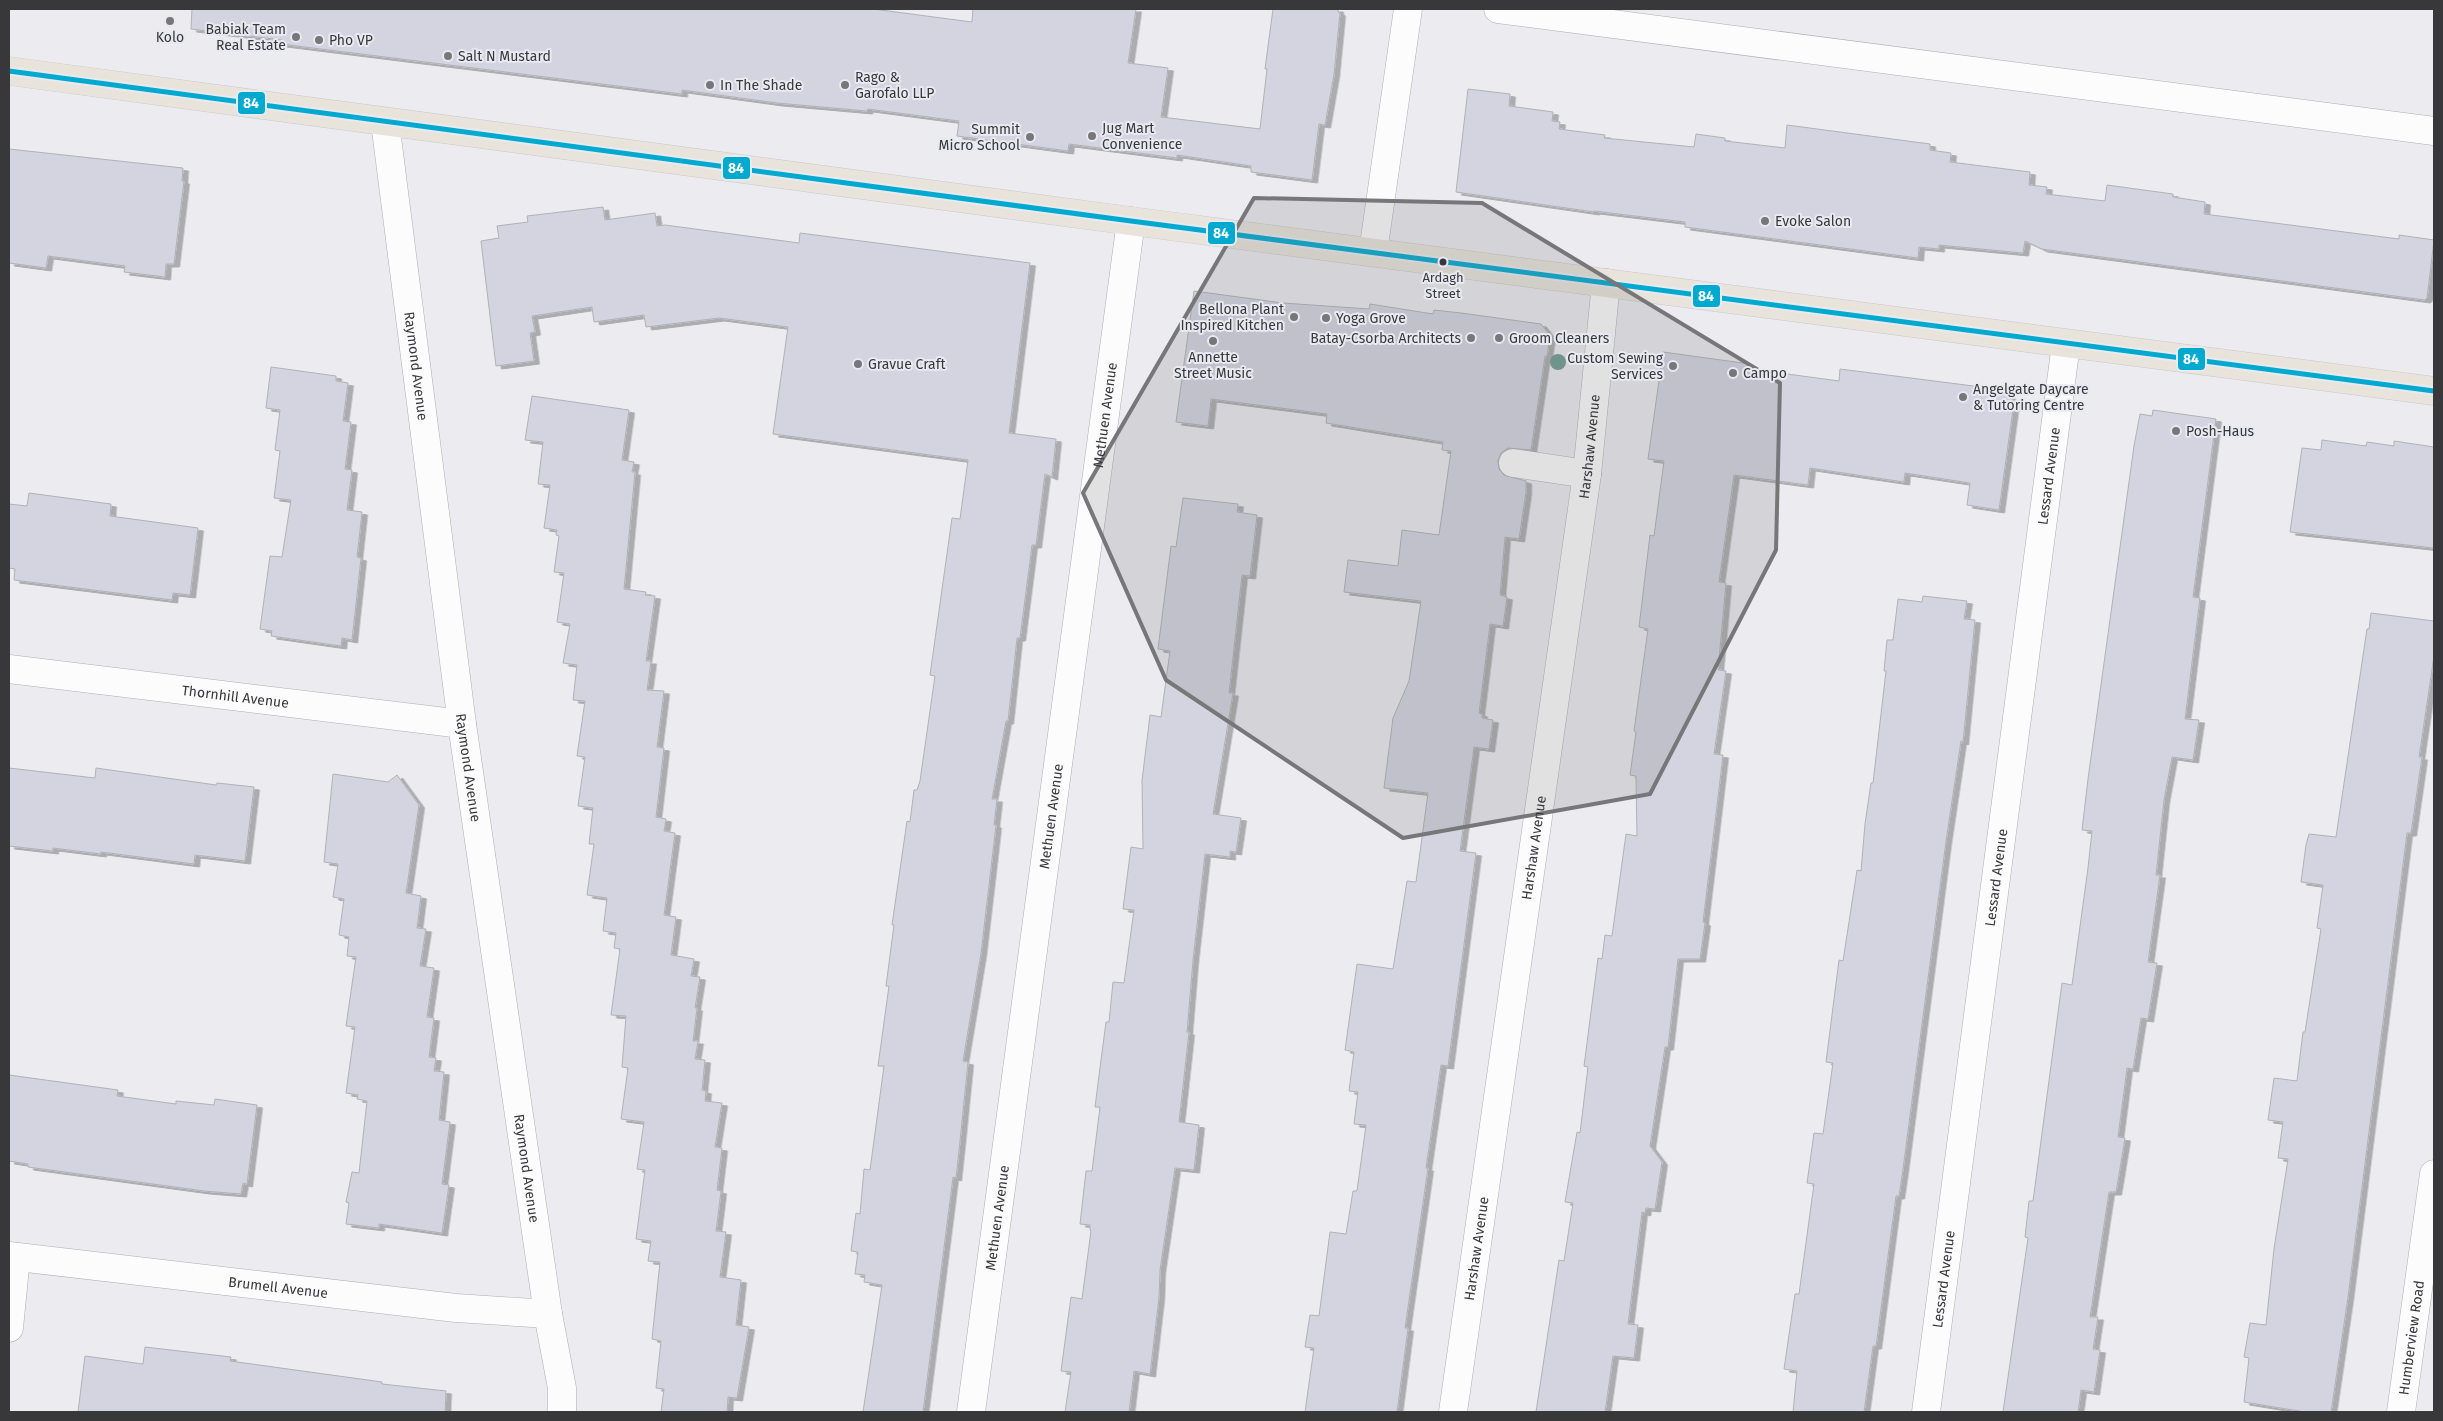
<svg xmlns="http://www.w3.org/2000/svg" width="2443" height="1421" viewBox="0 0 2443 1421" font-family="'Fira Sans',sans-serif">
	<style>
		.building { fill: #d4d4e1; stroke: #b1b1b5; filter: url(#shadow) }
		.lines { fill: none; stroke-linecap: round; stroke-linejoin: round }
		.minor-casing { stroke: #aeaeb2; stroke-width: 29 }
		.major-casing { stroke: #c8c8cb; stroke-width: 29 }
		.minor { stroke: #fcfcfd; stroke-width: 28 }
		.major { stroke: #e8e4dc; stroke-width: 28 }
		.bus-1-casing { stroke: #e9e9f2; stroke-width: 9 }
		.bus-1 { stroke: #00a9ce; stroke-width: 5 }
		.tree { fill: #6d9c90 }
		.marked { fill: #77777a; fill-opacity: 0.2; stroke: #77777a; stroke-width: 4; stroke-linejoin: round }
		.poi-dot { fill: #77777a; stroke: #e9e9f2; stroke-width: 2 }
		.bus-dot { fill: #38383b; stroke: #e9e9f2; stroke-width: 2 }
		.labels { text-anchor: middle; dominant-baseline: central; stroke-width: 4; stroke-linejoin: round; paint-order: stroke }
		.bus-label { font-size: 13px; fill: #38383b; stroke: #e9e9f2 }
		.poi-label { font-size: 14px; fill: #38383b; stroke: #e9e9f2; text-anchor: start }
		.street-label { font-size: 14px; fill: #38383b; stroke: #e9e9f2 }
		.line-badge { stroke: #e9e9f2; stroke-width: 2 }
		.badge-label { font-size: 14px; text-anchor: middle; font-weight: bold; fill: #fff }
	</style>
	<defs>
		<filter id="shadow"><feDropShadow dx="5.5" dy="3" stdDeviation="0" flood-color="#0004"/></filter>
	</defs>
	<rect width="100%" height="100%" fill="#ebebf0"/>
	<!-- building -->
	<g class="building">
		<path d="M192 9H873L972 22 973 9H1136L1128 63 1168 68 1161 117 1260 129 1267 69H1265L1273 9H1338V12L1340 13 1334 74 1325 125 1319 124 1312 180 1251 172V166L1177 155V158L1069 144 1068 151 957 136 959 121 868 109 867 111 777 103 682 90V94L281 44 282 40 191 29Z"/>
		<path d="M1468 89 1510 94 1509 106 1553 112 1552 121 1560 122 1559 129 1605 135 1604 138 1694 147 1696 134 1725 138V141L1785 148 1787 125 1930 144V150L1951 153 1950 162 2030 172 2029 185 2047 187 2046 194 2105 201 2107 185 2173 194V197L2205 202 2204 214 2399 239V235L2434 240 2427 298 2425 300 2042 249 2025 241 2023 253 1939 245V249L1919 247 1918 258 1685 227V222L1594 211V212L1456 192Z"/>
		<path d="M9 149 183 168 182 181H184L174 264H166L165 277 124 272 125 266 48 256 46 268 9 263Z"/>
		<path d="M603 207 605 220 655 213 657 226 665 225 799 243 800 233 1030 263 1009 433 1056 439 1052 477 1045 474 1036 545H1032L1020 638H1017L1008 721H1006L992 799H997L994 825H996L981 953 963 1061 968 1062 960 1141 956 1178 953 1177 923 1412H863L882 1285 864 1282 865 1275 855 1274 858 1252 851 1251 856 1213 860 1214 864 1169 870 1170 884 1066H878L889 986H886L894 925H892L907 821 910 822 914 790H917L920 781 935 676 930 675 952 518 960 519 968 460 773 434 788 327 719 318 646 327 644 315 594 322 592 307 532 316 535 332 530 333 534 361 496 366 481 241 499 238 497 226 528 222 527 216Z"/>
		<path d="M1194 291 1283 303 1369 309 1370 304 1433 314 1434 310 1461 313 1541 324 1550 336 1547 356H1545L1531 450 1508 448 1501 453 1498 461 1499 469 1504 475 1526 481V492L1519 539 1505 537 1500 595 1507 597 1503 626 1490 624 1479 713 1482 714V718L1493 720 1489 749 1474 747 1460 851 1476 853 1448 1066 1441 1065 1426 1168H1428L1405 1328H1408L1397 1412H1305L1314 1348 1305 1347 1310 1315 1319 1316 1330 1232 1346 1234 1353 1191H1357L1366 1125 1354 1124 1358 1092 1349 1091 1354 1052 1345 1050 1357 964 1393 969 1407 881 1416 882 1428 793 1384 788 1393 718 1409 681 1421 601 1344 592 1348 560 1398 566 1402 530 1439 535 1451 451 1442 450 1443 442 1326 423 1327 414 1211 399 1208 426 1176 422Z"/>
		<path d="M1663 352 1750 364V369L1839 381 1840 369 2005 390 2014 402 1999 510 1967 505 1970 483 1905 473 1904 482 1810 468 1808 485 1734 475 1719 582 1726 583 1718 670 1726 671 1714 754 1723 755 1703 922 1705 923 1700 959H1678L1668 1047H1665L1650 1146 1662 1162 1655 1209 1646 1208 1645 1213 1642 1212 1628 1324 1638 1325 1634 1358 1613 1356 1605 1412H1536L1559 1260 1564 1261 1573 1203 1565 1202 1577 1132 1580 1133 1588 1067 1584 1066 1598 958 1602 959 1605 935 1612 936 1626 834 1637 836 1636 776 1630 775 1636 732 1634 731 1648 629 1639 627 1650 535 1654 536 1664 461 1648 459Z"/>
		<path d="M271 367 336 376V381L348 383 343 421 351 422 345 469 352 470 347 510 362 512 357 557 361 558 352 640 342 638 341 646 271 636 272 631 260 629 270 556 282 557 291 500 274 498 280 451 275 450 280 410 266 408Z"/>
		<path d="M532 396 629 410 622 460 634 462 632 472H635L624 589 646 592 645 595 655 596 646 661H651L647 690 664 691 657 747 664 748 656 817 666 819 664 831 675 833 664 915 676 917 671 955 694 959 691 976 700 977 695 1008H697L693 1041H698L695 1059 705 1060 702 1090 706 1091 705 1101 722 1103 715 1147 722 1148 717 1190 721 1191 716 1231 726 1232 720 1277 741 1280 736 1325 749 1327 737 1398 728 1397 727 1412H661L664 1389 656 1388 661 1341 652 1339 660 1262 648 1261 651 1241 636 1239 645 1170 637 1169 644 1122 621 1119 628 1068 622 1067 626 1016 611 1015 620 949 614 948 616 933 603 931 607 898 587 895 594 844H589L593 808 578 806 585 757 577 756 585 701 573 700 577 665 563 663 570 624 557 622 564 573 554 572 559 536 556 535 557 530 544 528 550 485 538 484 543 442 525 440Z"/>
		<path d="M2153 410 2216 419 2193 597 2200 598 2185 719 2199 720 2193 760 2172 757 2164 800 2156 875H2160L2148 962 2157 963 2148 1019 2141 1018 2133 1069 2127 1068 2118 1137 2125 1138 2116 1192H2109L2090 1317H2098L2093 1349 2100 1350 2094 1392 2081 1390 2078 1412H2003L2028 1238 2025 1237 2029 1201H2033L2062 983 2072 985 2088 868 2092 831 2082 830 2088 779 2134 446 2140 414 2152 416Z"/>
		<path d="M2322 440 2366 446 2367 442 2394 446V441L2434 447V548L2290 532 2302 448 2321 450Z"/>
		<path d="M29 493 111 504 110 516 198 528 190 595 173 593 172 600 14 580 15 569 9 568V504L27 506Z"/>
		<path d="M1183 498 1238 504 1237 512 1257 515 1250 576 1242 575 1229 693H1233L1213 814 1241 818 1236 852 1230 851V857L1205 854 1193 960 1187 1032H1189L1179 1122 1199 1125 1194 1170 1175 1168 1160 1270 1159 1297 1150 1374 1134 1371 1129 1412H1065L1071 1372 1061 1371 1071 1297 1082 1299 1091 1231 1090 1230V1225L1080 1224 1086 1171H1092L1100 1107H1095L1101 1060 1106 1022H1109L1113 982 1124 983 1134 910 1123 909 1131 847 1143 849 1142 781 1145 756 1150 715 1161 717 1170 651 1158 649 1171 546 1176 547Z"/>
		<path d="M1923 596 1967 601 1964 619 1975 620 1963 742 1961 741 1946 841 1903 1169 1899 1196H1896L1876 1346H1873L1864 1412H1793L1797 1371 1784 1369 1795 1294H1799L1814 1184 1807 1183 1814 1133 1823 1134 1833 1063 1826 1062 1839 960 1843 961 1857 870 1861 871 1865 824 1871 783H1873L1886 671H1884L1887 640H1893L1898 599 1922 602Z"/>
		<path d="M2371 613 2434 621V656L2419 757H2422L2411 833H2407L2348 1297 2331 1412H2305L2244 1402 2249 1358 2244 1357 2250 1323 2266 1325 2274 1249 2288 1159 2278 1158 2283 1122 2268 1120 2274 1078 2297 1081 2303 1032H2305L2321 929 2317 928 2323 885 2301 882 2306 845 2309 834 2336 837 2367 629H2369Z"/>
		<path d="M9 768 95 778 96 768 216 785 217 783 254 787 245 861 195 855 194 864 101 852V854L53 848V851L9 846Z"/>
		<path d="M333 774 388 782 397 775 419 805 406 893 421 896 417 928 426 929 420 966 434 968 427 1017 434 1018 429 1057 436 1058 434 1071 444 1072 439 1120 450 1122 442 1184 449 1185 442 1233 379 1224V1228L346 1224 349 1203 346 1202 352 1172 359 1173 367 1101 357 1099 358 1095 346 1093 355 1027 346 1026 356 957 347 956 349 937 339 935 344 899 333 897 338 864 324 862Z"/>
		<path d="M9 1075 118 1090 117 1096 176 1104V1101L214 1105 215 1099 257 1105 247 1184 243 1183 241 1194 204 1191 28 1167V1164L9 1161Z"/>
		<path d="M145 1347 231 1357 230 1361 382 1382V1384L446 1391 445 1412H78L85 1356 143 1364Z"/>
	</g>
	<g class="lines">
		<defs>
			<g id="minor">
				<path d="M1498 9 2434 131"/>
				<path id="s1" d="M385 122 462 724 548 1314 562 1388V1412"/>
				<path d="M1373 252 1408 9"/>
				<path d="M1513 463 1587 474"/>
				<path id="s2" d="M9 669 462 724"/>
				<path id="s3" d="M9 1256 456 1308 548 1314"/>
				<path d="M9 1328 16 1257"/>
				<path id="s4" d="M971 1412 1131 221"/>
				<path id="s5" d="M1453 1412 1587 474 1606 283"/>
				<path id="s6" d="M1926 1412 2066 344"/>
				<path id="s7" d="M2401 1412 2434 1174"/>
			</g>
			<path id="major" d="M9 71 1131 221 2434 391"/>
		</defs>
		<!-- minor casing -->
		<use href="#minor" class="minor-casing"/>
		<!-- major casing -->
		<use href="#major" class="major-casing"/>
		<!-- minor -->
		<use href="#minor" class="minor"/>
		<!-- major -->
		<use href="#major" class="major"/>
		<defs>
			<path id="bus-1" d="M9 71 1131 221 2434 391"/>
		</defs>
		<!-- bus-1 casing -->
		<use href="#bus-1" class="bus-1-casing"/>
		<!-- bus-1 -->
		<use href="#bus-1" class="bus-1"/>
	</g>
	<!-- trees -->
	<circle class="tree" cx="1558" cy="362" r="8"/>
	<!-- marked area -->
	<path class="marked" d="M1254 198 1482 203 1780 383 1776 550 1650 794 1403 838 1166 680 1083 493Z"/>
	<!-- markers -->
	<g class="poi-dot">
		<circle cx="170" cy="21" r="5"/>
		<circle cx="296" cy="37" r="5"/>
		<circle cx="319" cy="40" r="5"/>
		<circle cx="448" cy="56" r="5"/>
		<circle cx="710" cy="85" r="5"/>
		<circle cx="845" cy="85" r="5"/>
		<circle cx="1092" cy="136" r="5"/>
		<circle cx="1030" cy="137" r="5"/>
		<circle cx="1765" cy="221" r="5"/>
		<circle cx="1294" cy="317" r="5"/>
		<circle cx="1326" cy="318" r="5"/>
		<circle cx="1471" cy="338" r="5"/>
		<circle cx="1499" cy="338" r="5"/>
		<circle cx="1213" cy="341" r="5"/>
		<circle cx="858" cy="364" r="5"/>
		<circle cx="1673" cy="366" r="5"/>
		<circle cx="1733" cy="373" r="5"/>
		<circle cx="1963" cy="397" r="5"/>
		<circle cx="2176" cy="431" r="5"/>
	</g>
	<circle class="bus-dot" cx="1443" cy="262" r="4.5"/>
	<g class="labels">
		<!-- bus labels -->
		<g class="bus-label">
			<text x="1443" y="277">Ardagh<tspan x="1443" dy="16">Street</tspan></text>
		</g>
		<!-- poi labels -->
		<g class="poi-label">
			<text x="286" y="29" text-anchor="end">Babiak Team<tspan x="286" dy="16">Real Estate</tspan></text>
			<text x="170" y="37" text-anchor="middle">Kolo</text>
			<text x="329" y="40">Pho VP</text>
			<text x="458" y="56">Salt N Mustard</text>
			<text x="855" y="77">Rago &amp;<tspan x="855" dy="16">Garofalo LLP</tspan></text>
			<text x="720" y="85">In The Shade</text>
			<text x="1102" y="128">Jug Mart<tspan x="1102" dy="16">Convenience</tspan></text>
			<text x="1020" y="129" text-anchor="end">Summit<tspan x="1020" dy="16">Micro School</tspan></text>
			<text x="1775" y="221">Evoke Salon</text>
			<text x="1284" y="309" text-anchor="end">Bellona Plant<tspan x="1284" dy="16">Inspired Kitchen</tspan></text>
			<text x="1336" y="318">Yoga Grove</text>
			<text x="1461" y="338" text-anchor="end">Batay-Csorba Architects</text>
			<text x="1509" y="338">Groom Cleaners</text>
			<text x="1213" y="357" text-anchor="middle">Annette<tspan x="1213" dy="16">Street Music</tspan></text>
			<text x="1663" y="358" text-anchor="end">Custom Sewing<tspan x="1663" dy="16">Services</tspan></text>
			<text x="868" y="364">Gravue Craft</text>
			<text x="1743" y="373">Campo</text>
			<text x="1973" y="389">Angelgate Daycare<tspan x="1973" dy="16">&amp; Tutoring Centre</tspan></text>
			<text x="2186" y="431">Posh-Haus</text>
		</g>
		<!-- street labels -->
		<g class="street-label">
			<text stroke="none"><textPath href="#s1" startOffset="246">Raymond Avenue</textPath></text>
			<text stroke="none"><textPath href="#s4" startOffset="1006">Methuen Avenue</textPath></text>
			<text stroke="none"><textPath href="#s5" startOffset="975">Harshaw Avenue</textPath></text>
			<text stroke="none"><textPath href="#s6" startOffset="944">Lessard Avenue</textPath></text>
			<text stroke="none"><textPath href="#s2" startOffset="228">Thornhill Avenue</textPath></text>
			<text stroke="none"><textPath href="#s1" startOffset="651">Raymond Avenue</textPath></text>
			<text stroke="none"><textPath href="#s4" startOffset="601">Methuen Avenue</textPath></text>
			<text stroke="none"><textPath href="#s5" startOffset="570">Harshaw Avenue</textPath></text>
			<text stroke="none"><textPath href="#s6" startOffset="539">Lessard Avenue</textPath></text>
			<text stroke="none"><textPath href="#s1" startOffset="1056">Raymond Avenue</textPath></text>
			<text stroke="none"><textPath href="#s4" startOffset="196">Methuen Avenue</textPath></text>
			<text stroke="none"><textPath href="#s5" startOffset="165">Harshaw Avenue</textPath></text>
			<text stroke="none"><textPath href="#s6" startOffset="134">Lessard Avenue</textPath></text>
			<text stroke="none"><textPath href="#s3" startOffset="271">Brumell Avenue</textPath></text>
			<text stroke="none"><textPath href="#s7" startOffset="75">Humberview Road</textPath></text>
		</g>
	</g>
	<g class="line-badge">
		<rect x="237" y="91" width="29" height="24" rx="5" fill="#00a9ce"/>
		<rect x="722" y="156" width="29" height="24" rx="5" fill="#00a9ce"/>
		<rect x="1207" y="221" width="29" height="24" rx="5" fill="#00a9ce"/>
		<rect x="1692" y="284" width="29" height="24" rx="5" fill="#00a9ce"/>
		<rect x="2177" y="347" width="29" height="24" rx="5" fill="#00a9ce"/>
	</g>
	<g class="badge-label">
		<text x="251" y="108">84</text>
		<text x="736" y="173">84</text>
		<text x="1221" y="238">84</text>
		<text x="1706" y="301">84</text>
		<text x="2191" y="364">84</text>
	</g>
	<!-- border -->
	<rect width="2443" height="1421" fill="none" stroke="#38383b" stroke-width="20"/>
</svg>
